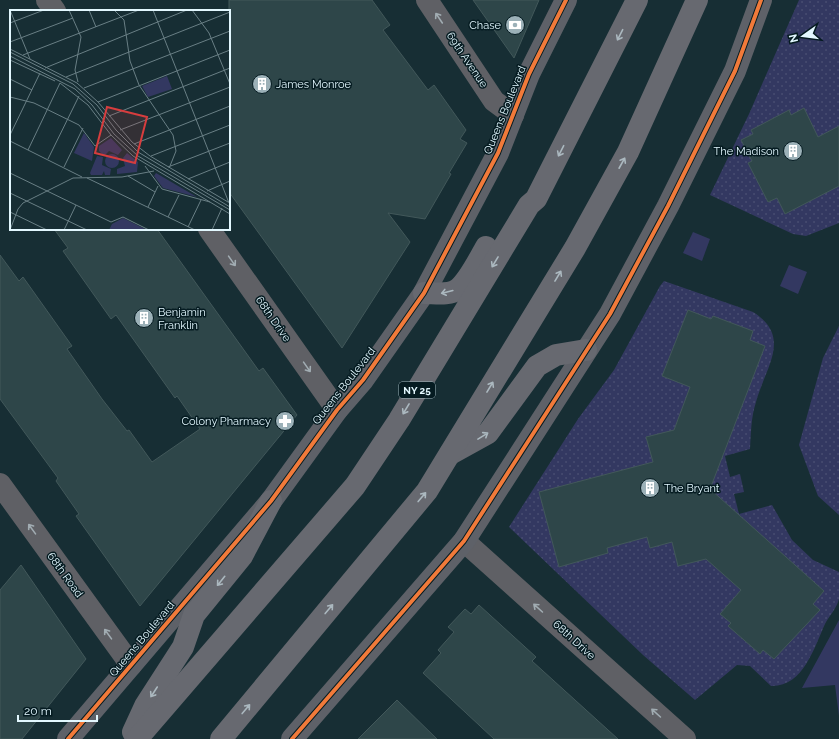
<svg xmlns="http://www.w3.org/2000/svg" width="839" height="739" viewBox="0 0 839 739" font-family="Raleway,sans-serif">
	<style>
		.grass { fill: url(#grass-dots) }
		.green { fill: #333861 }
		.building { fill: #2e4649; stroke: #42585a }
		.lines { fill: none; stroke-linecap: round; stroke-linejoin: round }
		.street { stroke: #5f6065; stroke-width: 22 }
		.secondary { stroke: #5e6168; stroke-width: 22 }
		.primary { stroke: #676970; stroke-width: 22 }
		.cycleway-casing { stroke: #051b21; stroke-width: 6 }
		.cycleway { stroke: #f17a3a; stroke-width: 4 }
		.oneway { stroke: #a1acb2 }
		.oneway2 { stroke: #abb8bf }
		.labels { text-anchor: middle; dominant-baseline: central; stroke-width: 3; stroke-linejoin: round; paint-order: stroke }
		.shield { fill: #051b21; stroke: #a0b6bc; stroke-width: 1 }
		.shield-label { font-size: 10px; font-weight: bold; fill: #e3f8ff }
		.poi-label { font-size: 11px; fill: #e3f8ff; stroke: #051b21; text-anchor: end }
		.street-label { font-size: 11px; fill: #e3f8ff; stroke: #051b21 }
		.inset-road { fill: none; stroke: #697f85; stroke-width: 1 }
		.view { fill: #d73d3e; fill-opacity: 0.15; stroke: #d73d3e; stroke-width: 2 }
		.inset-edge { fill: none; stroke: #e3f8ff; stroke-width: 2 }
	</style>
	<defs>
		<pattern id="grass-dots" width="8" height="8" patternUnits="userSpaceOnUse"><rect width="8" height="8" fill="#333861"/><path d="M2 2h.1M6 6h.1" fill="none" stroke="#474c71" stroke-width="1.8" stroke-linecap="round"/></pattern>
	</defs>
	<rect width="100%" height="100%" fill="#172e34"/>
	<!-- grass -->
	<g class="grass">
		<path d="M799 0H839V223L806 236 793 234 710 195 749 114Z"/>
		<path d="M664 281 753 312C793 337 765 368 756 402 751 417 751 433 750 449L725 456 730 477 740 474 744 492 734 494 739 514 772 505 792 540 813 560 839 572C839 580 839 591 839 599 837 608 829 616 825 624 814 648 803 687 771 686L750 666 737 665 695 700 643 655 509 527 578 419 614 370 660 286Z"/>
		<path d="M839 326V515L818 496 799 445 823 358Z"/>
	</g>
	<!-- green -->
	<g class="green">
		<path d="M693 232 710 239 702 261 683 253Z"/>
		<path d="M789 265 807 272 798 294 780 286Z"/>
		<path d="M839 620V716L835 685 802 688Z"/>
	</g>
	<!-- building -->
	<g class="building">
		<path d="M229 0H372L390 25 383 30 428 90 434 85 466 130 460 139 467 143 449 173 451 174 425 219 388 213 410 242 342 348 229 192Z"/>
		<path d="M473 0H539L514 58Z"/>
		<path d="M804 108 818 137 839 126V186L785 214 777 198 768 202 748 163 752 161 741 140 753 134 751 130 789 110 791 115Z"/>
		<path d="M54 229H157L259 371 263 368 297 415 140 606 76 516 79 514 56 481 58 478 0 399V255L19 281 23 277 72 346 67 349 102 399 127 431 129 430 152 462 200 429 177 396 175 398 116 315 111 319 63 251 68 248Z"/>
		<path d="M688 310 711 319 713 316 753 331 750 340 765 346 710 489 824 591 813 604 820 610 774 659 763 650 760 654 728 626 731 623 720 614 741 590 706 559 678 566 672 542 650 548 647 537 607 548 608 553 559 567 539 492 653 462 646 437 674 430 690 387 662 376Z"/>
		<path d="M21 565 86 659 22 739H0V590Z"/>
		<path d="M479 605 536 657 532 661 618 739H494L423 673 441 653 438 650 454 632 448 627 465 609 471 614Z"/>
		<path d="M397 700 437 739H358Z"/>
	</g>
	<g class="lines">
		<!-- street -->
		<g class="street">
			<path d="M47 0 55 11"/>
			<path d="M427 0 494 101 513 115"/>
			<path d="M209 229 337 410"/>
			<path d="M0 484 131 665"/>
			<path d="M464 541 685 739"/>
		</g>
		<!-- secondary -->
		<g class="secondary">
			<path d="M68 739 271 501 337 410 363 380 424 293 498 153 529 74 566 0"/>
			<path d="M292 739 464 541 610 314 668 206 735 71 761 0"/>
		</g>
		<!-- primary -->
		<g class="primary">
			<path d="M424 293C435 293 449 296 458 289 469 280 479 259 486 247"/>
			<path d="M450 454 488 433 537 366 556 355 586 350"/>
			<path d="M133 732 145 706 183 647 194 615 242 556 271 501"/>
			<path d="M137 739 355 486 399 420 529 205 536 199 637 0"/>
			<path d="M221 739 427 491 575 248 628 152 697 0"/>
		</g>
		<defs>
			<g id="cycleway">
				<path d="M68 739 271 501 337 410 363 380 424 293 498 153 529 74 566 0"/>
				<path d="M292 739 464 541 610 314 668 206 735 71 761 0"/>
			</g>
		</defs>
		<!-- cycleway casing -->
		<use href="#cycleway" class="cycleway-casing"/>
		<!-- cycleway -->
		<use href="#cycleway" class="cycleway"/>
	</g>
	<!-- one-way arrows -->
	<defs><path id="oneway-shaft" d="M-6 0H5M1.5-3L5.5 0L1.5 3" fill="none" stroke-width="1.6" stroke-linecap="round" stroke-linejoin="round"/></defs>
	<g class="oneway">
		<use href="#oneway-shaft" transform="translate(439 18) rotate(-124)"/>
		<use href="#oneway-shaft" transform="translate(232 261) rotate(55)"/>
		<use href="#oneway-shaft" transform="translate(307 367) rotate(55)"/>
		<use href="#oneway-shaft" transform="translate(32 529) rotate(-126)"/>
		<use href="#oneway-shaft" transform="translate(538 608) rotate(-138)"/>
		<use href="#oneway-shaft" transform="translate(108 634) rotate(-126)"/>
		<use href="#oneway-shaft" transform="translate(656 713) rotate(-138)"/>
	</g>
	<g class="oneway2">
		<use href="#oneway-shaft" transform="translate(620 35) rotate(117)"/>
		<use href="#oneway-shaft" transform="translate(561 151) rotate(117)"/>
		<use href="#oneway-shaft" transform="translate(622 163) rotate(-61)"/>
		<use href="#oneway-shaft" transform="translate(495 262) rotate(121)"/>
		<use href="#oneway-shaft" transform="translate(558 276) rotate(-59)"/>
		<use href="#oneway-shaft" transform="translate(447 292) rotate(166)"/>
		<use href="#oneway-shaft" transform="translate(490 387) rotate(-59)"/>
		<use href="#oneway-shaft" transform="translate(406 409) rotate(121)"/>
		<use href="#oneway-shaft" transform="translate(483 436) rotate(-32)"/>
		<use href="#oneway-shaft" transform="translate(422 497) rotate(-50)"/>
		<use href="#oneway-shaft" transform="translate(221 581) rotate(129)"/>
		<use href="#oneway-shaft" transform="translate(329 609) rotate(-50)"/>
		<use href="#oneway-shaft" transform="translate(154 692) rotate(123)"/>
		<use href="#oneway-shaft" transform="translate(246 709) rotate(-50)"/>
	</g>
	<!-- icons -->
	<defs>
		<symbol id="bank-disc" viewBox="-11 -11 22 22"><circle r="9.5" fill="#9cb1b8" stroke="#051b21"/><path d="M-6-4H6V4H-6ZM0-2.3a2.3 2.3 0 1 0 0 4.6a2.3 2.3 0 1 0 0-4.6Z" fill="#fff"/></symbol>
		<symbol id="building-disc" viewBox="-11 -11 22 22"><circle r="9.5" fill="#9cb1b8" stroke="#051b21"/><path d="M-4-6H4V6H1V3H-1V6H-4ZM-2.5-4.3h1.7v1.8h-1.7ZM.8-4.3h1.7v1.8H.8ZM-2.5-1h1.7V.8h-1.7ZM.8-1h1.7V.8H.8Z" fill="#fff"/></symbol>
		<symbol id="pharmacy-disc" viewBox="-11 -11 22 22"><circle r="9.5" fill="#9cb1b8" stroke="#051b21"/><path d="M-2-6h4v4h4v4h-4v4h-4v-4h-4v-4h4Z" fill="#fff"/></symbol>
	</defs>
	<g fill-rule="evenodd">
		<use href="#bank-disc" x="504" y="14" width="22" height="22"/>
		<use href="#building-disc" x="251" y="73" width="22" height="22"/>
		<use href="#building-disc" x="782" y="140" width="22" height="22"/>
		<use href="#building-disc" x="133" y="307" width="22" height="22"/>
		<use href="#pharmacy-disc" x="274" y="410" width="22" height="22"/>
		<use href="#building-disc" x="639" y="477" width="22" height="22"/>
	</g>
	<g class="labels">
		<!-- shield labels -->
		<rect class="shield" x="399" y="382" width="36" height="16" rx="3"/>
		<g class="shield-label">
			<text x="417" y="390">NY 25</text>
		</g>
		<!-- poi labels -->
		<g class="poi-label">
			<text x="501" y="25">Chase</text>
			<text x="276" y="84" text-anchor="start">James Monroe</text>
			<text x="779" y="151">The Madison</text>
			<text x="158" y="312" text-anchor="start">Benjamin<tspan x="158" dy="13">Franklin</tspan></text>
			<text x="271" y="421">Colony Pharmacy</text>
			<text x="664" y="488" text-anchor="start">The Bryant</text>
		</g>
		<!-- street labels -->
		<g class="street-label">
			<text transform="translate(467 60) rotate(56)">69th Avenue</text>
			<text transform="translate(505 110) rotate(-68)">Queens Boulevard</text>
			<text transform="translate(273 319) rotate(55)">68th Drive</text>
			<text transform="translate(344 386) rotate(-52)">Queens Boulevard</text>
			<text transform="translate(65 575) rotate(54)">68th Road</text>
			<text transform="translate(142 639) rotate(-50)">Queens Boulevard</text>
			<text transform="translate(574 640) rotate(42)">68th Drive</text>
		</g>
	</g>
	<!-- overview -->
	<g transform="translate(10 10)">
		<rect width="220" height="220" fill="#172e34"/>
		<path d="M101 128 112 140 108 145 99 141 94 146 89 141V136ZM117 143 128 152 127 162 107 164V159L115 156 113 148ZM95 151a7 7 0 1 1 14 0a7 7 0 1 1-14 0ZM87 146 93 147 92 155 101 159 100 165H95L94 161 92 165H81L80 163Z" fill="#333861"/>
		<path d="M157 66 162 79 138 87 132 76ZM74 123 84 137 82 151 64 143ZM146 163 187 187 153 178 144 166ZM113 208 137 220H99L102 214Z" fill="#333861"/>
		<path class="inset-road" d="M0 0 20 49M59 0 71 27 65 60 68 72M79 0 86 17M104 0 114 10 120 51 129 75 163 125 166 141 160 156M143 0 219 193M182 0 199 23 220 74M0 13 34 0M0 32 63 8M0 39 67 73 88 92 122 132 140 146 218 192M0 42 63 74 87 95 106 120 128 142 220 197M13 45 129 0M0 46 65 79 82 95 104 124 128 146 220 200M0 50 45 71M35 58 177 0M56 67 220 2M0 69 22 80M50 73 78 95 101 125 123 146 220 204M74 78 220 21M0 87 24 93 69 115 85 136 101 125M88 92 220 40M99 106 220 58M110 120 220 77M0 125 30 63M0 131 72 167M124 134 220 96M18 140 50 73M141 146 220 115M38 149 69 86M135 156 152 179 200 192M54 157 73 118M158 157 220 133M0 163 101 212 113 207 139 220M118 166 145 182M77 168 185 220M178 169 220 152M197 181 220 171M0 183 77 220M138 197 148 176M0 202 37 220M158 207 169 185M178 217 191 190M0 220 8 199 13 193 63 168 112 167 144 161M54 220 66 195M202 220 212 198"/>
		<path class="view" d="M97 97 137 107 125 153 85 143Z"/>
		<rect width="220" height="220" class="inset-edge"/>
	</g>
	<!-- north arrow -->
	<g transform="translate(803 36) rotate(256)" stroke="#051b21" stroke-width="3" paint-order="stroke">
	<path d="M0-3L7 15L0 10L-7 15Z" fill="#e3f8ff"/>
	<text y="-6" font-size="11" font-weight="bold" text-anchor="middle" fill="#e3f8ff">N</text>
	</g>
	<!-- scale -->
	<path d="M18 715v6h79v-6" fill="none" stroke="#e3f8ff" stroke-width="2"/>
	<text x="24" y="715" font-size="12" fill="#e3f8ff" stroke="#051b21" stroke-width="3" paint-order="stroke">20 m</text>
</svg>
